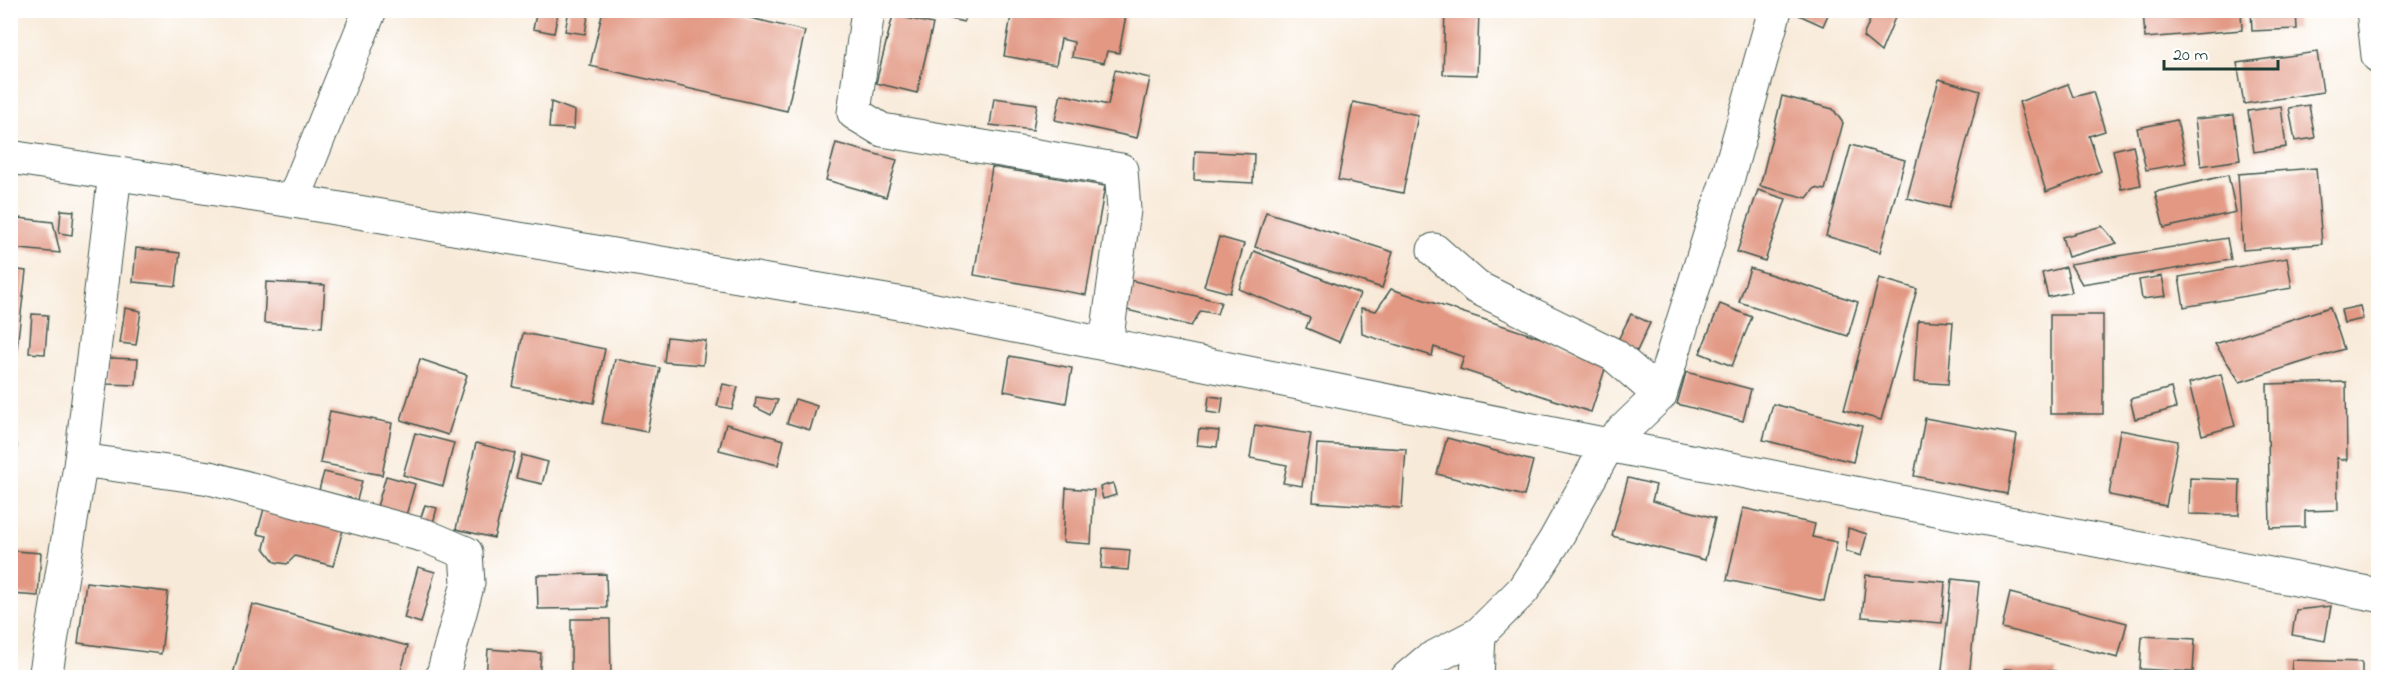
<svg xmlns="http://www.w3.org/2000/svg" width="2389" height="688" viewBox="0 0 2389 688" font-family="'Indie Flower',sans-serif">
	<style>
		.building { fill: #e29883 }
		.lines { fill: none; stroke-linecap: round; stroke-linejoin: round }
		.minor-casing { stroke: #40574d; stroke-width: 35 }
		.tertiary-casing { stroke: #40574d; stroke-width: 35 }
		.minor { stroke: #fff; stroke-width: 33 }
		.tertiary { stroke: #fff; stroke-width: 33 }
	</style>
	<rect width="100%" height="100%" fill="#fff"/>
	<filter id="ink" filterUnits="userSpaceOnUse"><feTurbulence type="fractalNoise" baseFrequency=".0167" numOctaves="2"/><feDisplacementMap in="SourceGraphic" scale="12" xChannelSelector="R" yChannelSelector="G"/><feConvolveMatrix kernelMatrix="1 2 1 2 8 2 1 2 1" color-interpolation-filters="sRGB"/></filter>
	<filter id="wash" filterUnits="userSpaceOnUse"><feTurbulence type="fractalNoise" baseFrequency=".008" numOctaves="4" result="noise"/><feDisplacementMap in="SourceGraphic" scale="24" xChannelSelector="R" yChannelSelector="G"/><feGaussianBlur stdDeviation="1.35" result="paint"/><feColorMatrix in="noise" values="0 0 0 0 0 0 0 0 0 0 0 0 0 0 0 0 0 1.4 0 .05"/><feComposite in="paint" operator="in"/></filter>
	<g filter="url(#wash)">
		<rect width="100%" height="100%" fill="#f8ead9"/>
		<g id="blocks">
			<!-- building -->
			<g class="building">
				<path d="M537 10 558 13 554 33 533 29Z"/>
				<path d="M569 10H589L585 34 565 31Z"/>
				<path d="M603 10H717L805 31 787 111 590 66Z"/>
				<path d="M912 10H966L964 22Z"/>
				<path d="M1012 10H1127L1119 53 1107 51 1104 63 1072 57 1074 42 1061 39 1056 65 1004 56Z"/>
				<path d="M1445 10H1479L1477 75 1443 74Z"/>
				<path d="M1788 10H1830L1823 26Z"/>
				<path d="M1874 10H1898L1881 52 1863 37Z"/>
				<path d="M2143 10H2241L2242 30 2145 38Z"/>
				<path d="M2251 10H2296L2297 29 2252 31Z"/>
				<path d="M893 15 933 24 917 93 876 83Z"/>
				<path d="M2317 52 2323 92 2244 104 2237 63Z"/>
				<path d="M1115 70 1150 78 1137 138 1055 120 1061 94 1108 105Z"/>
				<path d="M1939 79 1980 91 1949 208 1907 198Z"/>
				<path d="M2068 84 2073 97 2093 92 2105 131 2089 136 2101 171 2046 192 2019 102Z"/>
				<path d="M1782 96 1833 109 1843 123 1825 190 1815 188 1807 198 1760 186Z"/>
				<path d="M994 98 1037 104 1033 130 990 125Z"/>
				<path d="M551 102 575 111 574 129 549 128Z"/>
				<path d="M1353 102 1418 115 1403 193 1338 180Z"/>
				<path d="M2309 105 2315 138 2295 141 2289 108Z"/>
				<path d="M2281 106 2286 147 2254 152 2248 111Z"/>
				<path d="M2234 115 2240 160 2201 166 2195 119Z"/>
				<path d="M2177 120 2186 163 2146 170 2137 128Z"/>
				<path d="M836 143 897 160 886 197 826 180Z"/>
				<path d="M1851 145 1905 160 1880 252 1826 236Z"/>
				<path d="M2133 145 2141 185 2121 189 2113 150Z"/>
				<path d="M1195 151 1254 154 1253 183 1194 180Z"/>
				<path d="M992 167 1105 186 1086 295 974 275Z"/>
				<path d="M2316 168 2322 244 2243 250 2238 174Z"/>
				<path d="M2228 175 2236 212 2164 228 2155 192Z"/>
				<path d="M1758 190 1786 199 1765 261 1737 252Z"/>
				<path d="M61 210 74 211 72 235 59 233Z"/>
				<path d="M1266 212 1393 252 1382 288 1255 247Z"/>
				<path d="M10 217 53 222 60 253 10 248Z"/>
				<path d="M2102 226 2117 243 2068 257 2062 237Z"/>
				<path d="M1219 237 1244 244 1230 293 1204 286Z"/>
				<path d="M2227 238 2231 260 2082 284 2070 264Z"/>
				<path d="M136 248 180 253 176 286 133 282Z"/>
				<path d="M1254 251 1360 294 1339 342 1306 328 1310 318 1239 289Z"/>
				<path d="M2287 258 2292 288 2184 307 2179 277Z"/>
				<path d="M2066 267 2072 292 2048 297 2042 273Z"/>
				<path d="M1750 268 1858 302 1848 336 1739 302Z"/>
				<path d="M10 269 26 271 16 356 10 355Z"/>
				<path d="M2162 276 2166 296 2142 299 2139 280Z"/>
				<path d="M1879 278 1917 289 1881 420 1844 410Z"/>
				<path d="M1130 280 1221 302 1217 314 1201 311 1191 326 1123 309Z"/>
				<path d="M266 282 325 285 322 327 264 323Z"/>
				<path d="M1391 289 1608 360 1591 412 1460 369 1464 357 1434 347 1432 356 1362 334 1361 308 1376 311Z"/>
				<path d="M1720 304 1752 317 1732 366 1700 353Z"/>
				<path d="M2360 306 2363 319 2344 323 2341 310Z"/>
				<path d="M2330 307 2344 349 2240 382 2215 344Z"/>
				<path d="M125 308 141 311 136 345 120 343Z"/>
				<path d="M32 314 48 315 45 354 29 353Z"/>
				<path d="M1631 314 1650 323 1637 351 1617 342Z"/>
				<rect x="2050" y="315" width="53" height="99"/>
				<path d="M1918 320 1953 322 1948 384 1914 382Z"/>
				<path d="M523 333 605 349 594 403 513 387Z"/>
				<path d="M667 337 706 341 703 365 664 362Z"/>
				<path d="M1010 356 1072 368 1066 403 1004 391Z"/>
				<path d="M107 358 138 359 136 385 106 384Z"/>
				<path d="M420 359 467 375 448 435 401 420Z"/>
				<path d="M615 359 660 368 647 432 602 423Z"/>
				<path d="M1686 372 1751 389 1743 421 1677 404Z"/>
				<path d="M10 374H15L13 427H10Z"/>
				<path d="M2221 374 2235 426 2202 435 2189 383Z"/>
				<path d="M2346 382 2347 460 2337 458 2338 510 2305 511V527L2270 528 2267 384Z"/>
				<path d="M723 384 738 387 732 409 717 406Z"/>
				<path d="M2171 388 2176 408 2135 419 2130 399Z"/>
				<path d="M1209 396 1223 398 1221 414 1207 412Z"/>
				<path d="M756 397 778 400 771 415 755 407Z"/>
				<path d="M795 399 817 406 810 430 787 423Z"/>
				<path d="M1773 404 1862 426 1853 462 1763 440Z"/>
				<path d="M330 411 392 423 382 475 320 463Z"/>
				<path d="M1925 418 2017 435 2007 494 1914 476Z"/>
				<path d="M726 424 784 440 778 465 719 450Z"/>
				<path d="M1255 425 1311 434 1302 486 1283 483 1287 465 1250 458Z"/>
				<path d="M1199 429 1219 431 1217 447 1197 445Z"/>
				<path d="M2120 430 2178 441 2166 506 2109 495Z"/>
				<path d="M415 433 454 443 443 486 403 475Z"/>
				<path d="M1447 438 1533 461 1524 496 1437 474Z"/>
				<path d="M476 443 515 453 494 538 456 529Z"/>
				<path d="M10 444 17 445 12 482H10Z"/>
				<path d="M1317 444 1406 449 1402 508 1313 502Z"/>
				<path d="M522 455 548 462 542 484 516 478Z"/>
				<path d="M324 472 362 481 357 500 319 490Z"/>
				<path d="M386 476 415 484 405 519 376 510Z"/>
				<path d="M1628 478 1656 485 1652 501 1715 518 1705 560 1612 536Z"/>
				<path d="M2190 478 2240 480 2239 515 2189 514Z"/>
				<path d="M1113 483 1116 495 1103 499 1100 487Z"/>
				<path d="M1066 488 1094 490 1091 544 1063 542Z"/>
				<path d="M265 505 344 526 333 566 295 556 287 564 275 562 264 548 267 536 257 534Z"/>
				<path d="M425 505 437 508 432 527 419 523Z"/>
				<path d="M1743 508 1815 524 1812 537 1837 542 1824 601 1727 580Z"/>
				<path d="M1848 528 1867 534 1861 556 1846 551Z"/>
				<path d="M1103 548 1130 550 1128 570 1101 568Z"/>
				<path d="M15 551 41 553 38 596 12 594Z"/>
				<path d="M418 567 435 572 421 623 404 618Z"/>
				<path d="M606 574 607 608 538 609 537 575Z"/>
				<path d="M1866 575 1945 582 1942 623 1862 617Z"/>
				<path d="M1952 579 1979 582 1969 678H1941Z"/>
				<path d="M86 582 168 592 161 654 78 643Z"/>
				<path d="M2010 593 2127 623 2118 658 2002 628Z"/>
				<path d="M252 604 408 646 399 678H232Z"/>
				<path d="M2331 606 2325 641 2292 635 2296 610Z"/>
				<path d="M571 619H610L611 678H571Z"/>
				<path d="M2142 636 2195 639 2193 672 2140 669Z"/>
				<path d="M488 649 541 653 539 678H486Z"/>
				<path d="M2292 660 2362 662V678H2291Z"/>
				<path d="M2004 669 2056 671V678H2003Z"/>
				<path d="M2271 673V678H2252L2253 675Z"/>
			</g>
		</g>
	</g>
	<g filter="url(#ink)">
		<use href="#blocks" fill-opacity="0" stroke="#40574d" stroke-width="1.5"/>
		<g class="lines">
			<defs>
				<g id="minor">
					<path d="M868 10 854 113 882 130 1121 170 1124 210 1106 344"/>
					<path d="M10 157 293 201 910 305 1608 445 2378 595"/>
					<path d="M293 201 370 10"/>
					<path d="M1434 250 1476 287 1614 355 1660 395"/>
					<path d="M81 460 210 478 426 536 466 553 468 583 442 678"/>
					<path d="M45 678 81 460 115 173"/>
					<path d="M1407 678 1427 661 1479 634 1523 590 1554 542 1608 445 1660 395 1728 177 1775 10"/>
					<path d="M1477 678 1479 634"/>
				</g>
				<path id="tertiary" d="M2373 10 2378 56"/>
			</defs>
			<!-- minor casing -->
			<use href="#minor" class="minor-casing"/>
			<!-- tertiary casing -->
			<use href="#tertiary" class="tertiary-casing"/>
			<!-- minor -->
			<use href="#minor" class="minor"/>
			<!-- tertiary -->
			<use href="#tertiary" class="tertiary"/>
		</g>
	</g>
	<!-- margin -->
	<rect width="2389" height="688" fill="none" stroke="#fff" stroke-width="36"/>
	<!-- scale -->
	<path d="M2164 60v9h114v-9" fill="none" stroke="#1f3d34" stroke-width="3"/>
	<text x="2173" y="60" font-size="18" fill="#1f3d34" stroke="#ffffff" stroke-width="4.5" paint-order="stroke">20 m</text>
</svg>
